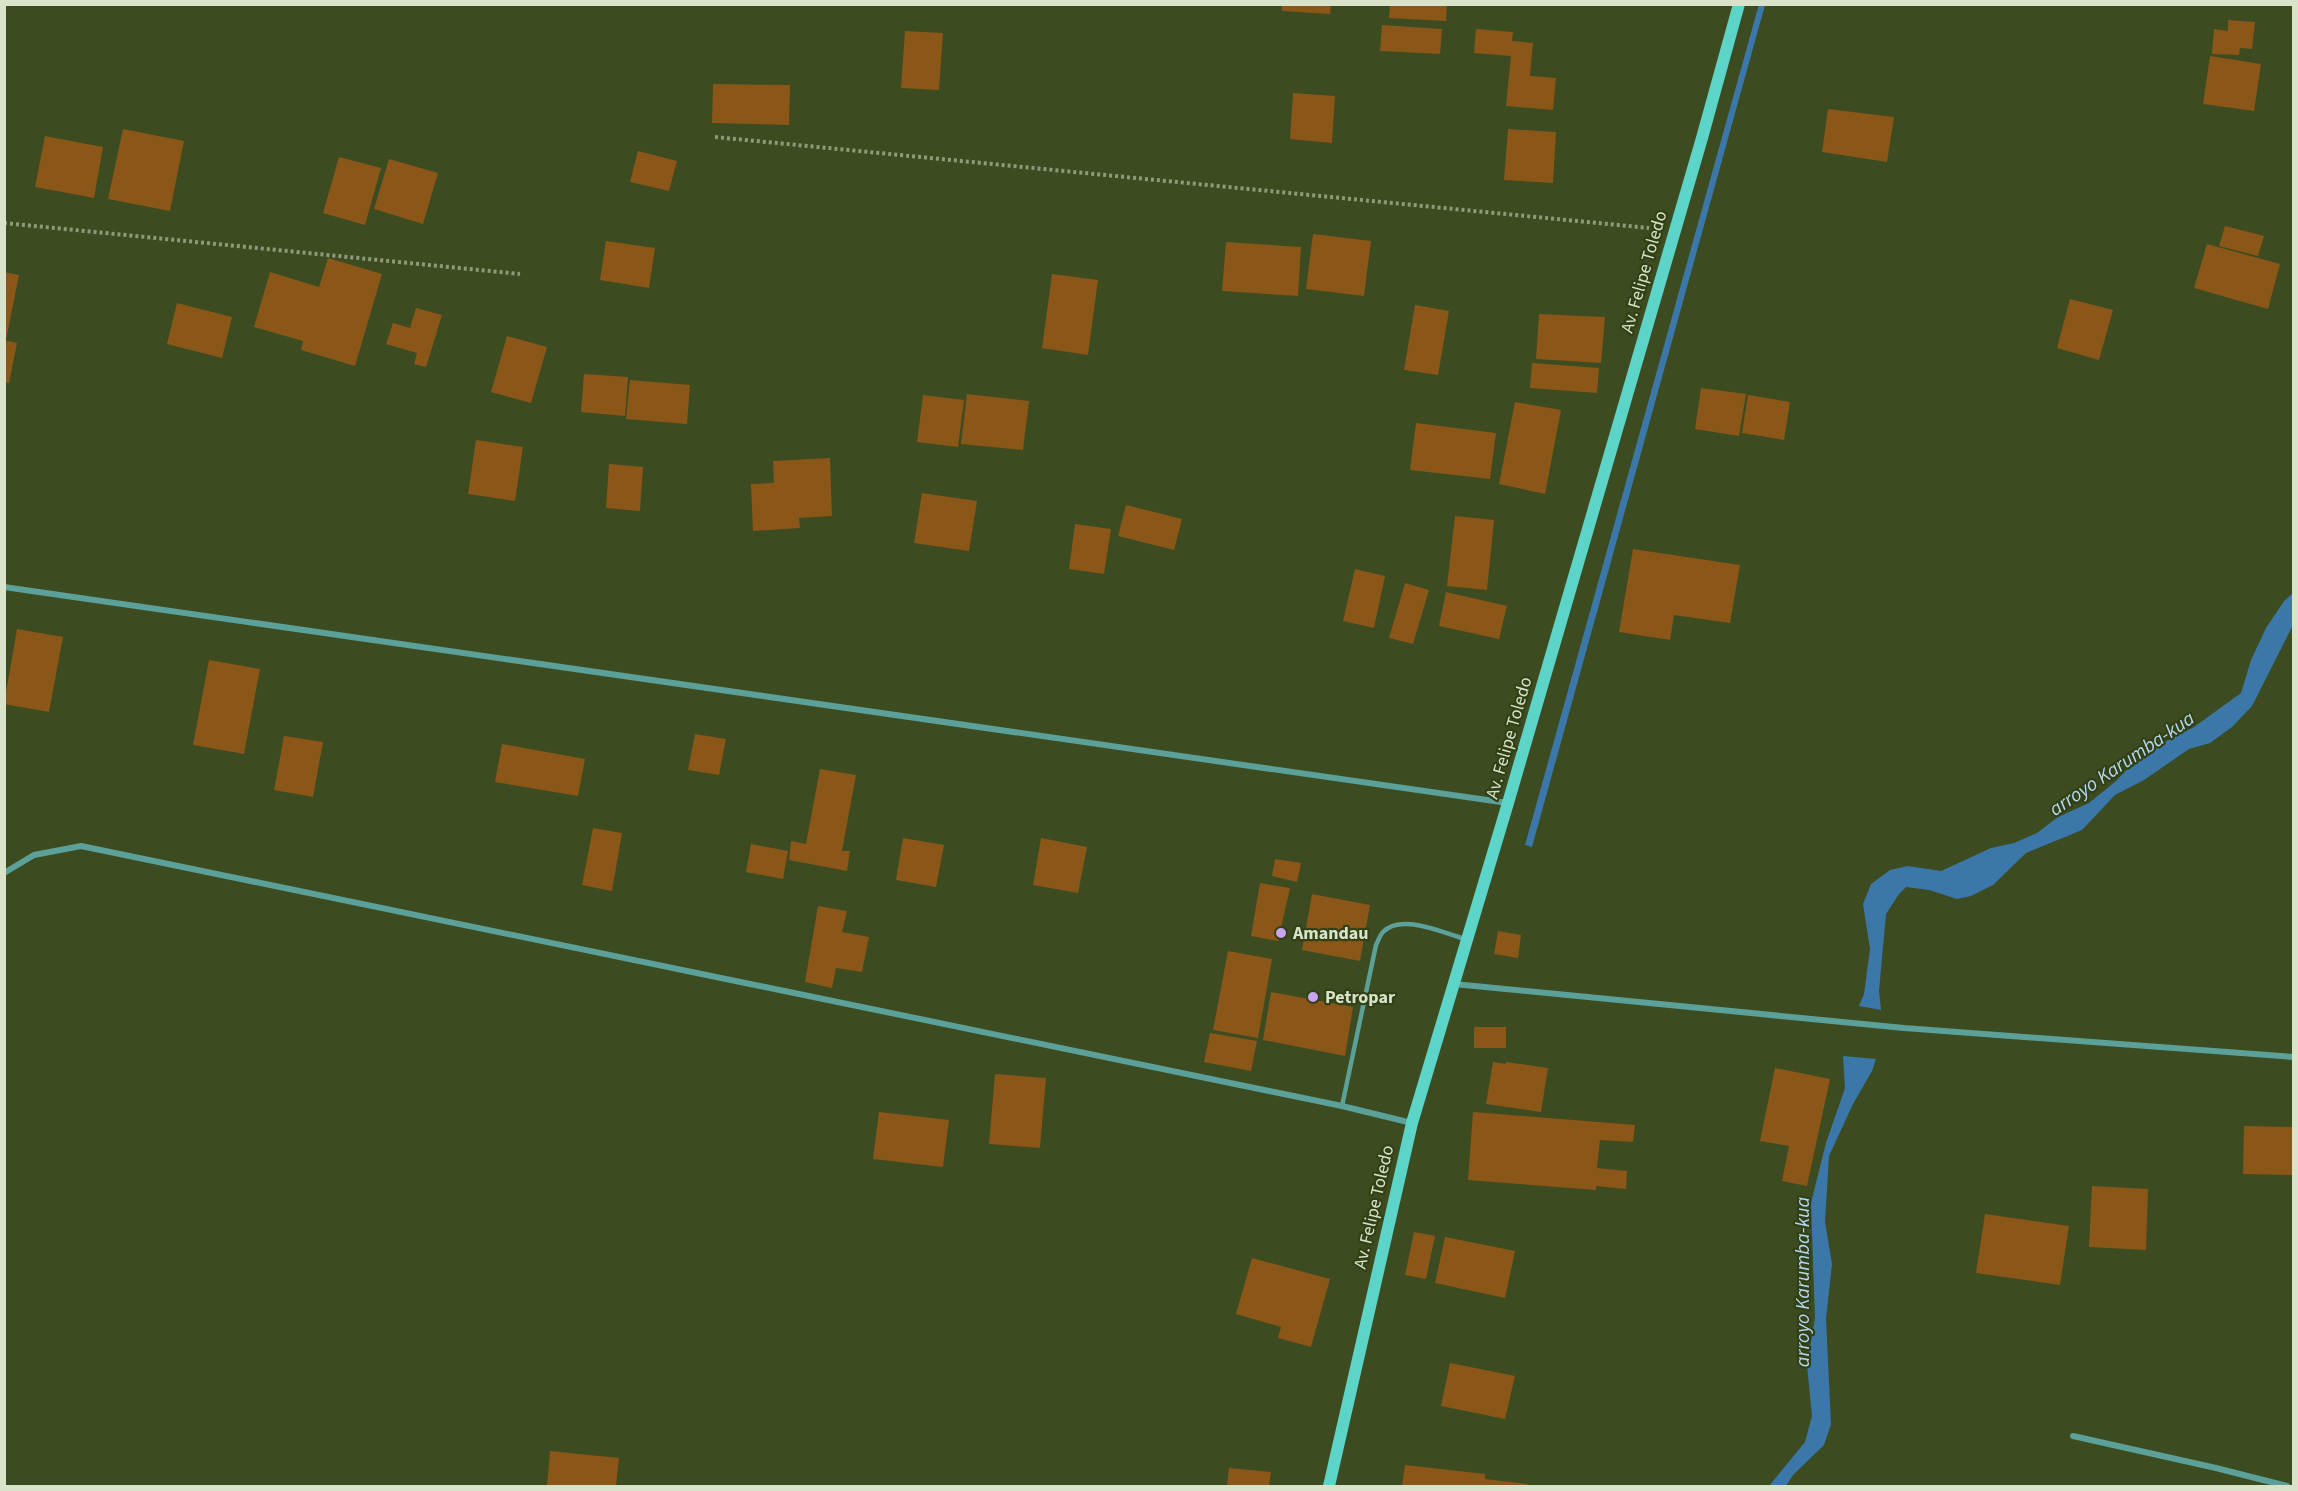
<svg xmlns="http://www.w3.org/2000/svg" width="2298" height="1491" viewBox="0 0 2298 1491" font-family="'Source Sans 3',sans-serif">
	<style>
		.water { fill: #3b78a9 }
		.building { fill: #8a5719 }
		.lines { fill: none; stroke-linecap: round; stroke-linejoin: round }
		.path { stroke: #8e9b79; stroke-width: 4; stroke-dasharray: 3 3; stroke-linecap: butt }
		.lane { stroke: #5ba199; stroke-width: 4.5 }
		.street { stroke: #5ba199; stroke-width: 6 }
		.secondary { stroke: #5dd4c8; stroke-width: 12 }
		.poi-dot { fill: #c8a5ee; stroke: #314115; stroke-width: 2 }
		.labels { text-anchor: middle; dominant-baseline: central; stroke-width: 4.5; stroke-linejoin: round; paint-order: stroke }
		.street-label { font-size: 18px; fill: #d8e3ca; stroke: #314115 }
		.poi-label { font-size: 18px; font-weight: bold; fill: #d8e3ca; stroke: #314115; text-anchor: start }
		.water-label { font-size: 20px; font-style: italic; fill: #b7d6f3; stroke: #314115 }
	</style>
	<rect width="100%" height="100%" fill="#3c4b20"/>
	<!-- water -->
	<g class="water">
		<path d="M1759 4 1765 5 1532 847 1525 845Z"/>
		<path d="M2293 593V625L2252 706 2232 727 2210 743 2189 749 2144 780 2115 795 2082 830 2026 853 1993 885 1971 896 1957 899 1929 890 1906 887 1899 894 1886 914 1879 991 1881 1010 1859 1006 1864 994 1870 949 1863 904 1871 884 1890 870 1908 866 1941 871 1991 848 2014 843 2037 833 2058 817 2089 803 2116 781 2143 753 2194 727 2241 693 2251 660 2266 628 2284 601Z"/>
		<path d="M1843 1056 1876 1059 1872 1071 1853 1104 1829 1156 1825 1222 1832 1264 1826 1319 1831 1424 1824 1445 1793 1475 1786 1486H1769L1805 1442 1812 1416 1807 1365 1815 1318 1811 1203 1826 1143 1845 1088Z"/>
	</g>
	<!-- building -->
	<g class="building">
		<path d="M1282 4H1331L1330 14 1282 11Z"/>
		<path d="M1390 4H1447L1446 21 1389 18Z"/>
		<path d="M2228 20 2255 22 2252 49 2240 48 2239 55 2212 54 2214 29 2228 31Z"/>
		<path d="M1382 25 1442 29 1440 54 1380 51Z"/>
		<path d="M1476 29 1513 32 1512 41 1533 43 1530 76 1556 78 1553 110 1506 106 1511 56 1474 53Z"/>
		<path d="M905 31 943 33 939 90 901 88Z"/>
		<path d="M2210 56 2261 64 2254 111 2203 104Z"/>
		<path d="M713 84 790 85 789 125 712 123Z"/>
		<path d="M1293 93 1335 96 1332 143 1290 139Z"/>
		<path d="M1828 109 1894 117 1887 162 1822 152Z"/>
		<path d="M123 129 184 141 170 211 108 199Z"/>
		<path d="M1508 129 1556 132 1553 183 1504 180Z"/>
		<path d="M45 136 103 147 94 198 35 187Z"/>
		<path d="M638 151 677 161 669 191 630 182Z"/>
		<path d="M339 157 381 168 365 225 323 213Z"/>
		<path d="M389 159 438 173 423 224 374 209Z"/>
		<path d="M2225 226 2264 236 2258 256 2219 246Z"/>
		<path d="M1313 234 1371 241 1364 296 1306 289Z"/>
		<path d="M606 241 655 248 649 288 600 280Z"/>
		<path d="M1226 242 1301 247 1298 296 1222 291Z"/>
		<path d="M2207 244 2280 264 2268 309 2194 288Z"/>
		<path d="M328 258 382 274 355 366 301 350 303 341 254 327 270 272 319 287Z"/>
		<path d="M4 272 19 275 6 340H4Z"/>
		<path d="M1052 274 1098 280 1088 355 1042 348Z"/>
		<path d="M2070 299 2113 310 2099 360 2057 348Z"/>
		<path d="M177 303 232 317 222 358 167 344Z"/>
		<path d="M1415 305 1449 311 1438 375 1404 370Z"/>
		<path d="M416 308 442 315 426 367 414 364 417 353 386 344 393 323 410 328Z"/>
		<path d="M1539 314 1605 317 1601 363 1536 359Z"/>
		<path d="M507 336 547 347 531 403 491 392Z"/>
		<path d="M4 340 17 343 9 383 4 382Z"/>
		<path d="M1532 363 1599 368 1597 393 1530 388Z"/>
		<path d="M584 374 628 377 625 416 581 412Z"/>
		<path d="M630 380 690 385 687 424 626 419Z"/>
		<path d="M1701 388 1746 394 1739 436 1695 429Z"/>
		<path d="M967 394 1029 401 1023 450 961 444Z"/>
		<path d="M923 395 964 400 958 447 917 442Z"/>
		<path d="M1748 395 1790 402 1784 440 1742 433Z"/>
		<path d="M1515 402 1561 410 1545 494 1499 484Z"/>
		<path d="M1416 423 1496 433 1490 479 1410 470Z"/>
		<path d="M476 440 523 447 515 501 468 494Z"/>
		<path d="M830 458 832 516 799 518 800 528 753 531 751 484 774 483 773 461Z"/>
		<path d="M609 464 643 467 640 511 606 508Z"/>
		<path d="M922 493 977 501 969 551 914 543Z"/>
		<path d="M1126 505 1182 519 1174 550 1118 536Z"/>
		<path d="M1455 516 1494 520 1487 590 1447 586Z"/>
		<path d="M1075 524 1111 529 1104 574 1069 569Z"/>
		<path d="M1633 549 1740 565 1730 623 1674 615 1670 640 1619 632Z"/>
		<path d="M1355 569 1385 576 1374 628 1343 621Z"/>
		<path d="M1405 583 1429 590 1413 644 1389 638Z"/>
		<path d="M1446 592 1507 606 1499 639 1439 626Z"/>
		<path d="M17 629 63 637 49 712 4 704Z"/>
		<path d="M209 660 260 669 244 754 193 745Z"/>
		<path d="M695 734 726 739 719 775 688 770Z"/>
		<path d="M284 736 323 742 313 797 274 790Z"/>
		<path d="M502 744 585 759 578 796 495 782Z"/>
		<path d="M820 769 856 775 842 851H850L847 871 789 860 791 841 806 844Z"/>
		<path d="M593 828 622 833 612 891 582 885Z"/>
		<path d="M903 838 944 845 936 887 896 880Z"/>
		<path d="M1041 838 1087 847 1078 893 1033 885Z"/>
		<path d="M751 844 788 851 783 879 746 872Z"/>
		<path d="M1275 859 1301 863 1297 882 1272 876Z"/>
		<path d="M1260 883 1290 888 1278 941 1251 936Z"/>
		<path d="M1312 894 1370 905 1360 961 1302 950Z"/>
		<path d="M818 906 847 911 842 932 869 937 862 972 836 968 832 988 805 982Z"/>
		<path d="M1498 931 1521 935 1518 958 1494 954Z"/>
		<path d="M1228 951 1272 959 1258 1038 1213 1030Z"/>
		<path d="M1271 992 1353 1007 1345 1056 1263 1040Z"/>
		<rect x="1474" y="1027" width="32" height="21"/>
		<path d="M1210 1033 1257 1041 1251 1071 1204 1062Z"/>
		<path d="M1493 1062 1506 1064V1062L1548 1068 1541 1112 1486 1104Z"/>
		<path d="M1775 1068 1830 1079 1807 1186 1782 1181 1789 1146 1760 1141Z"/>
		<path d="M995 1074 1046 1078 1040 1148 989 1144Z"/>
		<path d="M879 1112 949 1120 943 1167 873 1159Z"/>
		<path d="M1473 1112 1635 1125 1633 1142 1600 1140 1597 1168 1627 1171 1626 1189 1596 1186V1190L1468 1180Z"/>
		<path d="M2244 1126 2294 1127V1175L2243 1174Z"/>
		<path d="M2092 1186 2148 1189 2146 1250 2089 1247Z"/>
		<path d="M1985 1214 2069 1226 2060 1285 1976 1273Z"/>
		<path d="M1414 1232 1435 1236 1426 1279 1405 1275Z"/>
		<path d="M1445 1237 1515 1251 1505 1298 1435 1283Z"/>
		<path d="M1252 1258 1330 1279 1311 1347 1278 1338 1281 1327 1236 1314Z"/>
		<path d="M1450 1363 1515 1376 1505 1419 1441 1406Z"/>
		<path d="M550 1451 619 1458 616 1486H547Z"/>
		<path d="M1405 1465 1485 1474V1479L1528 1484 1527 1486H1402Z"/>
		<path d="M1229 1468 1271 1472 1269 1486H1227Z"/>
	</g>
	<g class="lines">
		<!-- path -->
		<g class="path">
			<path d="M715 137 1649 228"/>
			<path d="M4 223 520 274"/>
		</g>
		<!-- lane -->
		<path class="lane" d="M1342 1106 1376 945C1378 941 1380 935 1383 932 1401 913 1443 933 1465 939"/>
		<!-- street -->
		<g class="street">
			<path d="M4 587 1508 803"/>
			<path d="M4 873 34 855 81 846 1342 1106 1412 1123"/>
			<path d="M1454 984 1904 1028 2294 1057"/>
			<path d="M2073 1436 2216 1468 2287 1486"/>
		</g>
		<!-- secondary -->
		<path class="secondary" d="M1329 1486 1412 1123 1508 803 1702 138 1739 4"/>
	</g>
	<!-- markers -->
	<g class="poi-dot">
		<circle cx="1281" cy="933" r="6"/>
		<circle cx="1313" cy="997" r="6"/>
	</g>
	<g class="labels">
		<!-- street labels -->
		<g class="street-label">
			<text transform="translate(1644 272) rotate(-74)">Av. Felipe Toledo</text>
			<text transform="translate(1509 738) rotate(-74)">Av. Felipe Toledo</text>
			<text transform="translate(1374 1207) rotate(-77)">Av. Felipe Toledo</text>
		</g>
		<!-- poi labels -->
		<g class="poi-label">
			<text x="1293" y="933">Amandau</text>
			<text x="1325" y="997">Petropar</text>
		</g>
		<!-- water labels -->
		<g class="water-label">
			<text transform="translate(2122 764) rotate(-34)">arroyo Karumba-kua</text>
			<text transform="translate(1803 1282) rotate(-90)">arroyo Karumba-kua</text>
		</g>
	</g>
	<!-- border -->
	<rect width="2298" height="1491" fill="none" stroke="#d8e3ca" stroke-width="12"/>
</svg>
